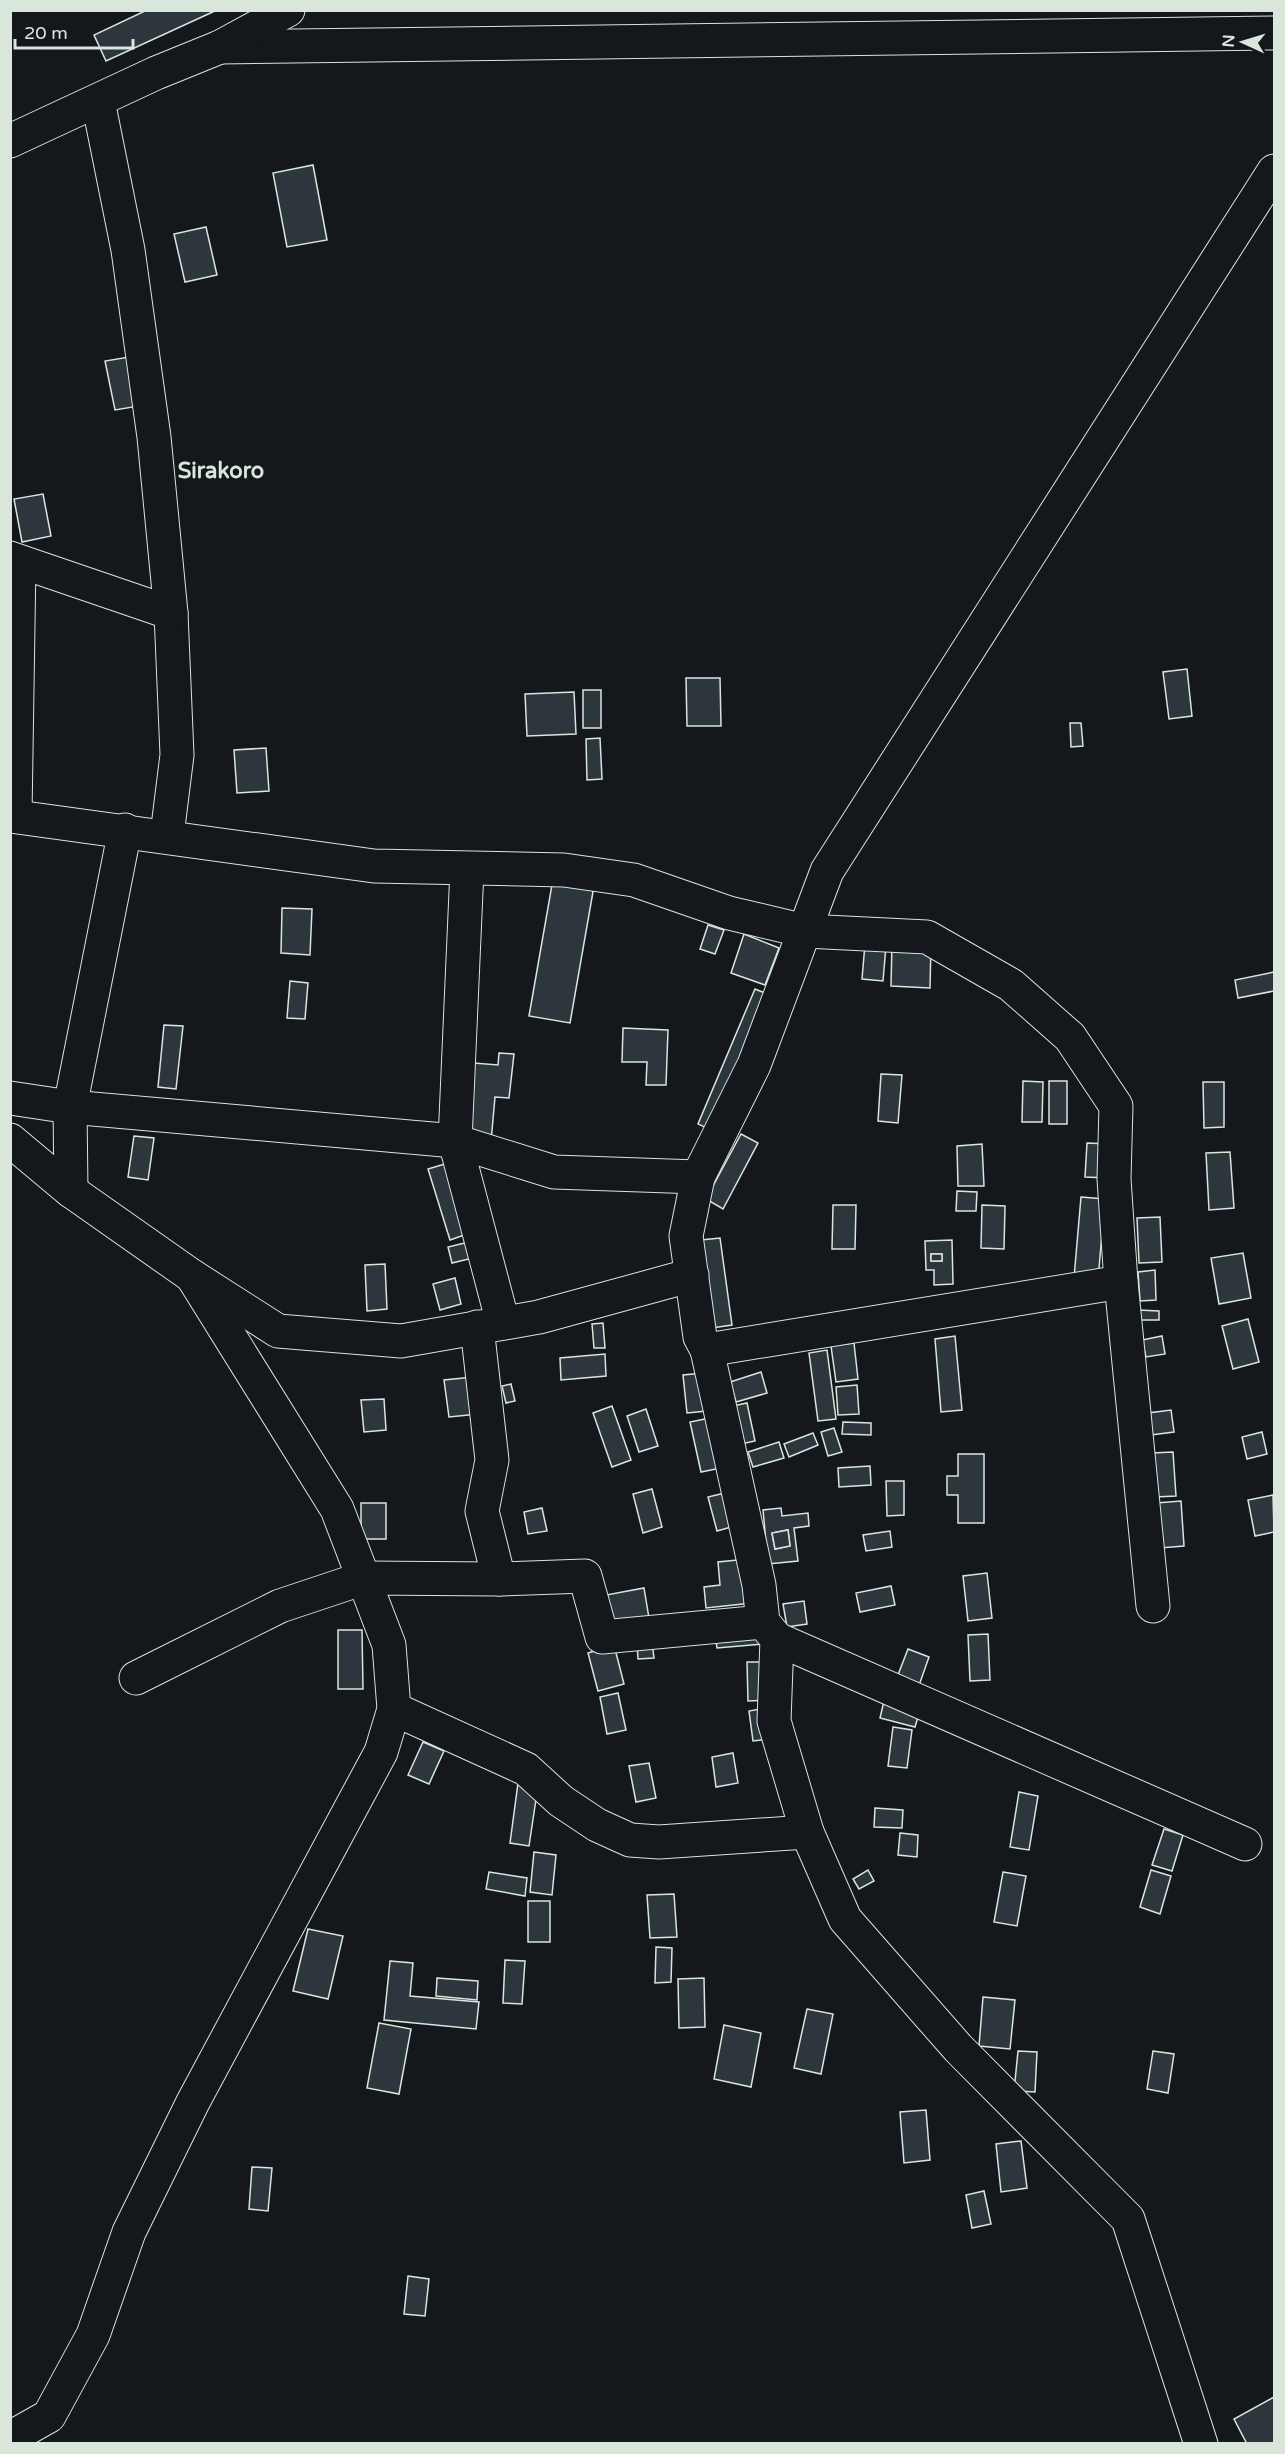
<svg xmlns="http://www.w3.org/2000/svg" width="1285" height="2454" viewBox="0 0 1285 2454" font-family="'Varela Round',sans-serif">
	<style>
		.building { fill: #2c363c; stroke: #d8e6dc; stroke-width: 1.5; fill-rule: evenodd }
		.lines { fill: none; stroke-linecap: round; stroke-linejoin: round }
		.minor-casing { stroke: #d8e6dc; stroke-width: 35 }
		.major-casing { stroke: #d8e6dc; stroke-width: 35 }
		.minor { stroke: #14181c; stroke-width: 33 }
		.major { stroke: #14181c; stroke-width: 33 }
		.labels { text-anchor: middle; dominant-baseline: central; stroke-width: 4.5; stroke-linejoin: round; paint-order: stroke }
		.quarter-label { font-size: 22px; font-weight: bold; fill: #d8e6dc; stroke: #14181c }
	</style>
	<rect width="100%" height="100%" fill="#14181c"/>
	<!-- building -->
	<g class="building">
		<path d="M147 10H217L106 61 94 35Z"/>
		<path d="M313 165 327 240 287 247 273 173Z"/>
		<path d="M206 227 217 275 185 282 174 234Z"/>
		<path d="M129 357 139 406 115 410 105 361Z"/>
		<path d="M43 494 51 536 22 542 14 499Z"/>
		<path d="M1187 669 1192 716 1169 719 1163 672Z"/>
		<path d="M686 678H720L721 726H687Z"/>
		<rect x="583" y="690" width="18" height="38"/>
		<path d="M574 692 576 734 527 736 525 694Z"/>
		<path d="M1070 723H1081L1083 746 1071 747Z"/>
		<path d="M600 738 602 779 587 780 586 739Z"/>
		<path d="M266 748 269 791 237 793 234 750Z"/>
		<path d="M553 879 594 886 570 1023 529 1016Z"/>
		<path d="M282 908 312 909 310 955 281 953Z"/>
		<path d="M708 925 724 930 715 954 700 949Z"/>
		<path d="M744 934 779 948 765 985 731 973Z"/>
		<path d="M892 943 931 944 930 988 891 986Z"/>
		<path d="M865 944 886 946 883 981 862 979Z"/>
		<path d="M1274 972V991L1238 998 1235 980Z"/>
		<path d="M290 981 308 983 305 1019 287 1018Z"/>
		<path d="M755 989 770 995 713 1131 698 1124Z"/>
		<path d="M164 1025 183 1026 176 1089 158 1087Z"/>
		<path d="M623 1028 668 1030 666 1085H646L647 1062H622Z"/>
		<path d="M499 1053 514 1054 509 1098 495 1097 491 1142 467 1140 474 1063 498 1065Z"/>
		<path d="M881 1074 902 1075 898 1123 878 1121Z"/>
		<path d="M1023 1081 1043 1082 1042 1122H1022Z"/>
		<rect x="1049" y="1081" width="18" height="43"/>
		<path d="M1203 1082H1224V1127L1204 1128Z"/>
		<path d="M741 1134 758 1143 723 1209 706 1199Z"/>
		<path d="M134 1136 154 1138 148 1180 128 1177Z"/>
		<path d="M1087 1143 1109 1144 1108 1178 1085 1177Z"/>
		<path d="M982 1144 984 1186H958L957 1146Z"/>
		<path d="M1230 1152 1234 1208 1209 1210 1206 1153Z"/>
		<path d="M448 1163 470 1233 450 1240 428 1169Z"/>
		<path d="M957 1191 977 1192 976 1211H956Z"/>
		<path d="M1081 1197 1105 1199 1098 1280 1074 1278Z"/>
		<path d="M833 1205H856L855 1249H832Z"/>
		<path d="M982 1205 1005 1206 1004 1249 981 1248Z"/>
		<path d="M1160 1217 1162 1262 1139 1263 1137 1218Z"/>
		<path d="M720 1238 732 1325 712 1328 701 1240Z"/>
		<path d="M952 1240 953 1284 934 1285V1270H926L925 1241ZM931 1254H942V1261H931Z"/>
		<path d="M469 1242 473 1258 452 1263 448 1247Z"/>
		<path d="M1243 1253 1251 1298 1219 1304 1211 1258Z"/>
		<rect x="931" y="1254" width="11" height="7"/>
		<path d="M385 1264 387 1309 367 1311 365 1265Z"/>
		<path d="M1155 1270 1156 1300 1140 1301 1138 1272Z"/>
		<path d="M455 1278 461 1304 440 1310 433 1284Z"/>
		<path d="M1138 1310 1159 1311V1320H1138Z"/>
		<path d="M1248 1319 1259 1362 1233 1369 1222 1326Z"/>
		<path d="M603 1323 605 1348H594L592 1324Z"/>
		<path d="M955 1336 962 1410 941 1412 935 1339Z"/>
		<path d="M1162 1336 1165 1354 1146 1357 1142 1340Z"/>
		<path d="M854 1343 858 1379 836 1382 831 1346Z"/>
		<path d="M827 1350 836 1419 818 1421 809 1353Z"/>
		<path d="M605 1354 606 1376 561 1380 560 1358Z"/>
		<path d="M761 1372 767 1393 736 1402 730 1382Z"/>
		<path d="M703 1373 707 1411 687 1413 683 1375Z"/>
		<path d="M473 1377 478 1414 449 1417 444 1380Z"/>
		<path d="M511 1384 515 1401 506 1403 502 1386Z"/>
		<path d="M857 1385 859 1414 838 1415 836 1387Z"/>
		<path d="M384 1399 386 1430 364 1432 361 1400Z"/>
		<path d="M747 1403 755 1441 736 1445 728 1407Z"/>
		<path d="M612 1406 631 1460 612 1467 593 1413Z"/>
		<path d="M646 1409 658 1446 639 1452 627 1416Z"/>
		<path d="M1171 1410 1174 1432 1151 1435 1148 1413Z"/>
		<path d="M710 1418 721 1468 701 1472 690 1422Z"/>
		<path d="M843 1422 871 1423V1435L842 1434Z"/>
		<path d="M834 1428 842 1452 828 1456 821 1432Z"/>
		<path d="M1262 1432 1267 1454 1247 1459 1242 1437Z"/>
		<path d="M813 1433 818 1445 789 1457 784 1444Z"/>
		<path d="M779 1442 784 1458 753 1467 748 1452Z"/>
		<path d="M1173 1452 1176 1496 1155 1497 1152 1453Z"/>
		<path d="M958 1454H984V1523H958V1495H947V1476H958Z"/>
		<path d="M870 1466 871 1485 839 1487 838 1468Z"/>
		<path d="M886 1481H904V1515L887 1516Z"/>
		<path d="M652 1489 662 1527 643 1533 633 1494Z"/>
		<path d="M729 1492 738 1525 717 1531 708 1497Z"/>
		<path d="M1273 1495 1274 1532 1255 1536 1248 1500Z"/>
		<path d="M1181 1501 1184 1546 1160 1548 1156 1503Z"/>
		<rect x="361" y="1503" width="25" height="36"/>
		<path d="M542 1508 547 1531 528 1534 524 1512Z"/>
		<path d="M781 1508 782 1516 808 1513 809 1526 794 1528 798 1561 768 1564 763 1510ZM788 1530 790 1546 775 1549 772 1533Z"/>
		<path d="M788 1530 790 1546 775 1549 772 1533Z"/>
		<path d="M890 1531 892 1547 866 1551 863 1535Z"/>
		<path d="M747 1559 752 1603 706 1608 704 1587 720 1585 718 1562Z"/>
		<path d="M987 1573 992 1618 968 1621 963 1576Z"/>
		<path d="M891 1586 895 1605 860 1612 856 1593Z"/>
		<path d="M644 1588 649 1618 610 1624 606 1595Z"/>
		<path d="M804 1601 807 1624 787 1627 783 1604Z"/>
		<path d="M762 1628 763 1644 717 1648 715 1633Z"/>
		<path d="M338 1630H362L363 1689H338Z"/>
		<path d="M988 1634 990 1680 970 1681 968 1635Z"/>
		<path d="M652 1642 654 1658 638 1659 637 1643Z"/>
		<path d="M614 1645 624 1684 598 1691 588 1653Z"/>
		<path d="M908 1649 929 1657 916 1694 894 1685Z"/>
		<path d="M747 1662H767L768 1700 748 1701Z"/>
		<path d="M618 1693 626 1730 607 1734 600 1697Z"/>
		<path d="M884 1701 920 1710 915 1727 880 1718Z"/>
		<path d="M766 1708 770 1739 753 1741 749 1711Z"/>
		<path d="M893 1727 912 1730 907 1768 888 1766Z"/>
		<path d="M423 1742 444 1751 429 1784 408 1775Z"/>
		<path d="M733 1753 738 1783 716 1787 712 1757Z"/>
		<path d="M649 1763 656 1798 636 1802 629 1766Z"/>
		<path d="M518 1783 538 1786 529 1846 510 1843Z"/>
		<path d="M1019 1792 1038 1796 1029 1850 1010 1847Z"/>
		<path d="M875 1808 903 1810 902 1828 874 1827Z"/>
		<path d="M1164 1829 1183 1835 1172 1871 1152 1865Z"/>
		<path d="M900 1833 918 1835 917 1857 898 1855Z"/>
		<path d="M534 1852 556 1855 552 1895 530 1892Z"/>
		<path d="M868 1870 874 1881 859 1889 853 1879Z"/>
		<path d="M1151 1870 1171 1876 1160 1914 1140 1907Z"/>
		<path d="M489 1872 527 1878 525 1896 486 1889Z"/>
		<path d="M1003 1872 1026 1876 1017 1926 994 1922Z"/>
		<path d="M674 1894 677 1937 650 1938 647 1895Z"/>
		<rect x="528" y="1901" width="22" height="41"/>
		<path d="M308 1929 343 1936 328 1999 293 1991Z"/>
		<path d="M656 1947 672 1948 671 1982 655 1983Z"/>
		<path d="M505 1960 525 1961 522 2004 503 2003Z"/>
		<path d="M390 1961 413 1963 410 1996 479 2002 476 2029 384 2020Z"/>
		<path d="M437 1978 478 1981 477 2000 436 1996Z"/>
		<path d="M704 1978 705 2027 679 2028 678 1979Z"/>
		<path d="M983 1997 1015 2000 1010 2049 979 2046Z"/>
		<path d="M807 2009 833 2014 821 2074 794 2068Z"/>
		<path d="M379 2023 411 2029 399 2094 367 2088Z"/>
		<path d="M724 2025 761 2033 751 2087 714 2079Z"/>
		<path d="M1018 2051 1037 2052 1035 2092 1014 2091Z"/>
		<path d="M1153 2051 1174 2054 1168 2093 1147 2089Z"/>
		<path d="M926 2110 930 2160 904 2163 900 2112Z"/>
		<path d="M1021 2141 1027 2188 1001 2192 996 2144Z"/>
		<path d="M252 2167 272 2168 268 2211 249 2209Z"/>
		<path d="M984 2191 991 2224 972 2228 966 2195Z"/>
		<path d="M408 2276 429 2279 425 2316 404 2314Z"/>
		<path d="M1274 2397V2444H1247L1234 2419Z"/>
	</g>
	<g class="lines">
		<defs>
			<g id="minor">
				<path d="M220 47 1274 33"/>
				<path d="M98 101 128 250 154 437 171 613 177 755 167 835"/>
				<path d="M10 558 171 613"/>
				<path d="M10 816 374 866 564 870 634 880 729 913 805 931 927 937 1011 985 1070 1037 1116 1106 1114 1179 1121 1282 1153 1606"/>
				<path d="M15 816 19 562"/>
				<path d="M467 869 455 1141 503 1323"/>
				<path d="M10 1098 70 1107 455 1141 554 1172 698 1177"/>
				<path d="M10 1140 71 1191 192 1276 278 1331 401 1341 539 1317 692 1275"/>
				<path d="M71 1191 70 1107 125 830"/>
				<path d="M477 1327 492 1460 482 1511 499 1579"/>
				<path d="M707 1350 1121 1282"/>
				<path d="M777 1639 1245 1844"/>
				<path d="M136 1678 280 1606 364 1578 499 1579 585 1576 602 1637 763 1622"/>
				<path d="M394 1709 526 1769 561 1801 597 1825 630 1840 659 1842 807 1832"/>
				<path d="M10 2438 49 2416 93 2335 129 2232 193 2102 381 1752 394 1709 389 1645 337 1509 192 1276"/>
				<path d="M1201 2444 1128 2219 958 2048 845 1919 807 1832 774 1721 777 1639 763 1622 759 1585 707 1350 700 1337 686 1236 698 1177 754 1065 827 871 1274 171"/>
			</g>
			<path id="major" d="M10 141 156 73 220 47 288 10"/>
		</defs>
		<!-- minor casing -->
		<use href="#minor" class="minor-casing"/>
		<!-- major casing -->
		<use href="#major" class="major-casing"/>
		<!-- minor -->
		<use href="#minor" class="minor"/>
		<!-- major -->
		<use href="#major" class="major"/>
	</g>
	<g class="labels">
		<!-- quarter labels -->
		<g class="quarter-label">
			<text x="221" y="471">Sirakoro</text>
		</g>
	</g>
	<!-- border -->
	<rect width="1285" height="2454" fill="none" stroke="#d8e6dc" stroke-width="24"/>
	<!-- north arrow -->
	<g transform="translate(1243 42) rotate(274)" stroke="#14181c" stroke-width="4.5" paint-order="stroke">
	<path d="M0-4.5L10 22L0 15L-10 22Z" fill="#d8e6dc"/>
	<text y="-9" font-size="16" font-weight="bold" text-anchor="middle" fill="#d8e6dc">N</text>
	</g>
	<!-- scale -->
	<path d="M15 39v9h118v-9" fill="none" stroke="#d8e6dc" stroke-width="3"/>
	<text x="24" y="39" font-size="18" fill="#d8e6dc" stroke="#14181c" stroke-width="4.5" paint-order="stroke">20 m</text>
</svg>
